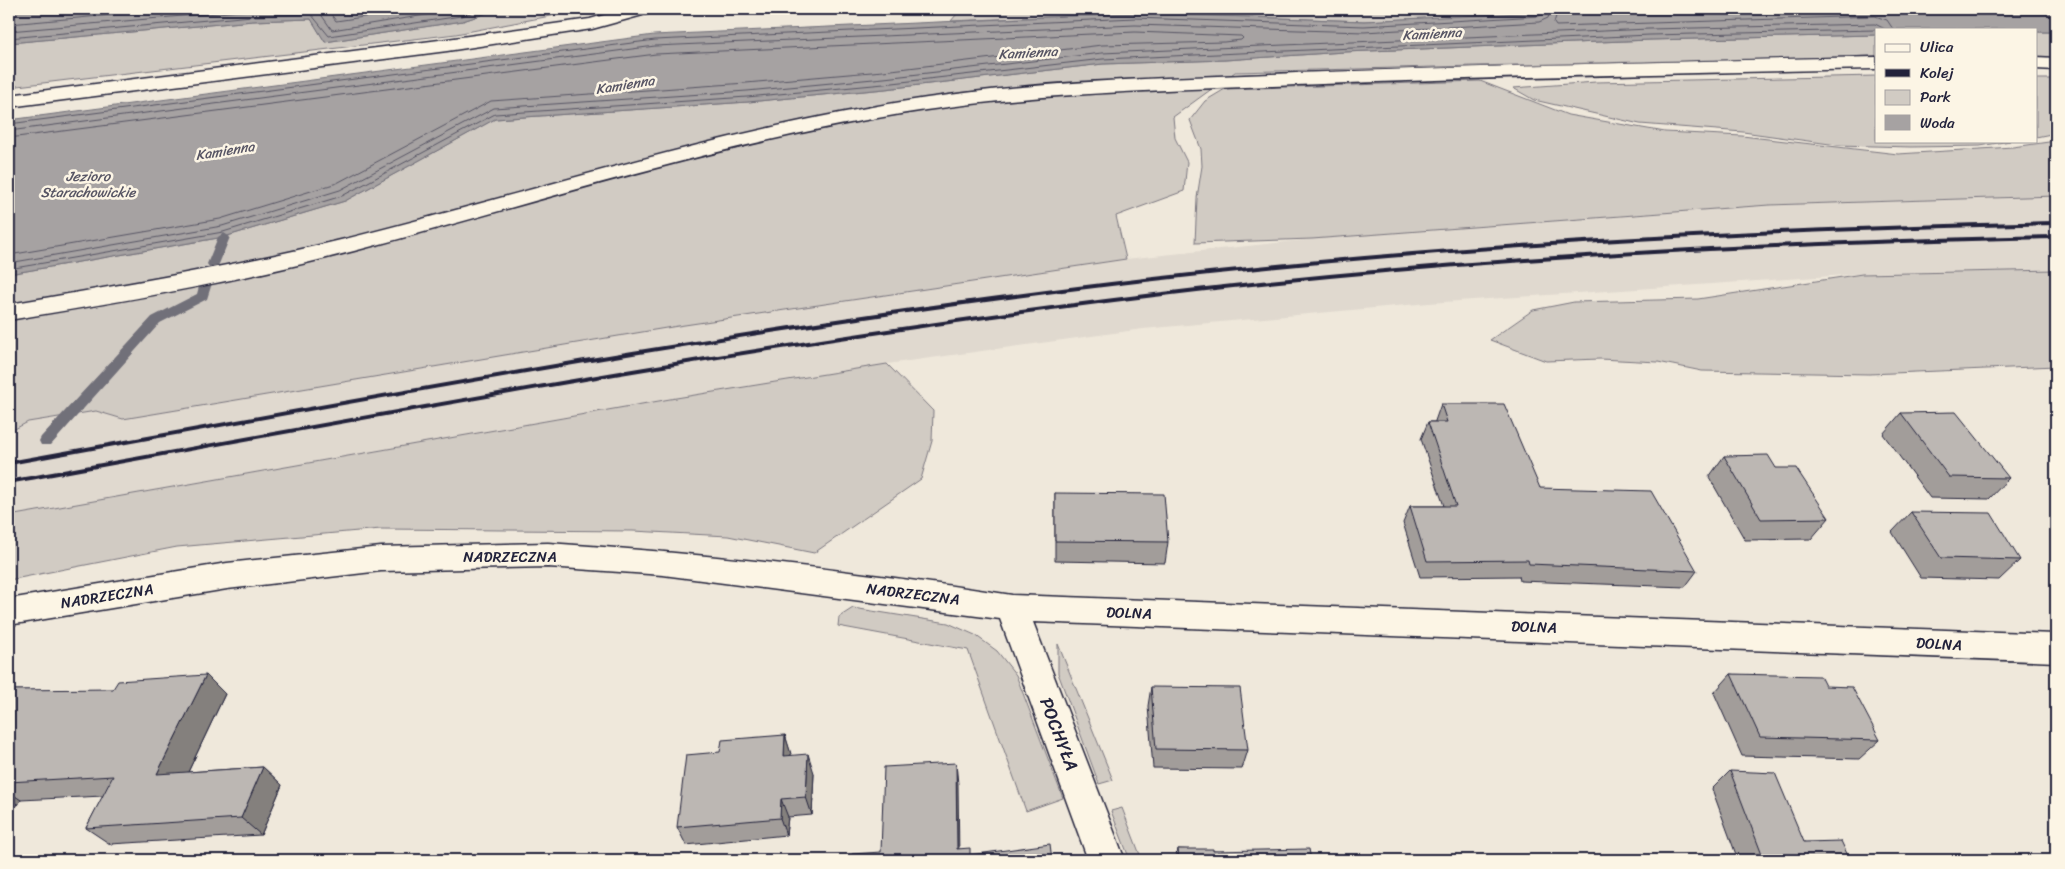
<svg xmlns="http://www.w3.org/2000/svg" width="2065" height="869" viewBox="0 0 2065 869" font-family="Sriracha,sans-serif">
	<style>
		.built { fill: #e0d9cf }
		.green { fill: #d1cbc3; stroke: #7a767f }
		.water { fill: #a6a2a2; stroke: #716f79 }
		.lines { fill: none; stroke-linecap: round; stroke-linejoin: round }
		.shore { stroke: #575564; stroke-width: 1 }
		.stream { fill: #716f79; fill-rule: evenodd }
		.street-casing { stroke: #22223b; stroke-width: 3 }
		.street { fill: #fcf5e5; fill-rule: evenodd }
		.rail { stroke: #22223b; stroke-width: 4 }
		.wall { fill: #a29d9a; stroke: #22223b }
		.shaded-wall { fill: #84807d; stroke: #22223b }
		.building { fill: #bcb7b3; stroke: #22223b }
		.labels { text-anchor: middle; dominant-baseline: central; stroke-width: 5; stroke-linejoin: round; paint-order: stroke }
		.far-water-label { font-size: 14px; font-style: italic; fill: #575564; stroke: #fcf5e5 }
		.street-label { font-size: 15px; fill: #22223b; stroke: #fcf5e5 }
		.near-street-label { font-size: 18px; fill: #22223b; stroke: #fcf5e5 }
	</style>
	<rect width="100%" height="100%" fill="#efe8db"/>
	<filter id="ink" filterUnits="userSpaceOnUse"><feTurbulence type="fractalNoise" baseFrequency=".02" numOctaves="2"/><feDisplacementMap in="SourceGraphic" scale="10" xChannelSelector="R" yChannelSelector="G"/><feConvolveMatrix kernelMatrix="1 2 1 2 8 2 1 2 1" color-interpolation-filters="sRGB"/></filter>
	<g filter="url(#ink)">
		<!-- built -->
		<path class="built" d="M2056 196V270L1862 274 1429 303 1143 329 887 364 670 399 9 516V432L28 422 96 411 123 419 678 326 1126 259 1312 239 1769 205Z"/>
		<!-- green -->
		<g class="green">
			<path d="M499 9H587L456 34 9 87V43L253 21 311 19 325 42 463 21Z"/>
			<path d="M961 9H1625L1364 21 1135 13 951 21Z"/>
			<path d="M2036 32H2056V59L2036 58Z"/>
			<path d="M1876 35V56L1235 72 1173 117 1175 138 1187 162 1184 191 1116 216 1126 259 678 326 123 419 96 411 28 422 9 432V274L224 237 345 201 495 119 748 102 885 89 1103 64 1225 60 1344 52 1650 40Z"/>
			<path d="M1876 76V141H2010L1980 146 1911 147 1837 145 1743 132 1640 124 1534 100 1513 88 1596 82Z"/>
			<path d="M2036 79H2056V133L2036 137Z"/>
			<path d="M1480 81 1568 115 1665 132 1742 136 1898 154 2013 147 2056 141V196L1769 205 1312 239 1195 243 1197 198 1202 166 1201 149 1190 120 1205 101 1225 89Z"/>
			<path d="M2056 270V366L1869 374 1702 371 1658 362 1600 359 1546 361 1490 340 1533 310 1574 302 1698 299 1862 274Z"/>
			<path d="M887 364 933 411 932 441 921 479 814 553 728 536 633 531 381 529 177 547 9 580V516L670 399Z"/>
			<path d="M853 608 948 623 975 635 997 651 1016 675 1063 798 1026 811 968 650 838 626 839 617Z"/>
			<path d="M1058 644 1113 780 1099 784 1058 673Z"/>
			<path d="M1122 808 1142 860H1130L1111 811Z"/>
		</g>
		<!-- water -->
		<g class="water">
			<path d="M9 9H499L463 21 325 42 311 19 253 21 9 43Z"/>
			<path d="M1599 9H2056V32H2036V29H1876V35L1650 40 1344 52 1225 60 1103 64 885 89 748 102 495 119 345 201 224 237 9 274V120L654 35 1135 13 1364 21Z"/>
		</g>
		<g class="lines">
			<!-- shore -->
			<g class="shore">
				<path d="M314 9 320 13 332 30 463 9"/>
				<path d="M327 9 336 21 418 9"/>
				<path d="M1558 9 1554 23 1556 26 1875 16 1887 20 1893 29"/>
				<path d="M9 24 180 9"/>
				<path d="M9 31 252 10 291 9"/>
				<path d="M9 38 252 16 311 14 329 36 461 16 483 9"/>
				<path d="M9 124 655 40 1135 18 1364 26 1539 16 1543 14 1544 9"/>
				<path d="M9 131 655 46 1135 25 1364 32 1539 22 1548 18 1551 9"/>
				<path d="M9 138 656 54 1135 32 1241 36 1243 38 1241 40 1224 42 1102 45 883 71 746 83 491 101 337 183 220 219 9 255"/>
				<path d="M9 263 222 226 340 190 494 108 747 91 884 78 1102 53 1649 29 1875 24 1885 29"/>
				<path d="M9 269 223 232 342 196 495 114 747 97 884 84 1103 59 1650 35 1876 30"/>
			</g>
			<!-- stream -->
			<g class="stream">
				<path d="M224 233 230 237 219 264 217 267H209L207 264 218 237Z"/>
				<path d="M206 279 212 283 207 299 160 323 51 445H41L39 441 41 437 152 317 197 294 200 283Z"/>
			</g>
			<defs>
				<g id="street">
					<path d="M625 9H653L650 13 592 29 447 51 9 107V95L447 39 590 19Z"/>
					<path d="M1876 57V69C1683 73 1489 77 1296 85 1173 90 1048 92 926 110 733 139 542 201 354 251 240 281 124 301 9 320V304C121 285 234 266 345 239 538 191 729 127 927 98 1049 80 1173 78 1296 73 1490 66 1683 61 1876 57Z"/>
					<path d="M2036 57 2056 58V70L2036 69Z"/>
					<path d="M548 543C703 553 858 571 1012 595L2056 634V662L1033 622 1125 860H1088L1000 619 663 575 548 567 381 571 227 589 9 625V599L227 563 381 547Z"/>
				</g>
			</defs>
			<!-- street casing -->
			<use href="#street" class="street-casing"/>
			<!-- street -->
			<use href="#street" class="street"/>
			<!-- rail -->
			<g class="rail">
				<path d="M9 463C387 395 764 324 1145 280 1448 245 1752 230 2056 223"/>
				<path d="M9 482C404 410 798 336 1197 290 1482 257 1769 243 2056 237"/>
			</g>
		</g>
		<!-- wall -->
		<g class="wall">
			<path d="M1441 404 1540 488 1697 571 1685 587 1520 581 1519 576 1420 577 1403 523 1410 506H1444L1421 439 1428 422H1435V421Z"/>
			<path d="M1901 413 2009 478 1989 499 1930 498 1883 434Z"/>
			<path d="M1724 456 1776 468 1829 518 1811 539 1745 540 1709 477Z"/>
			<path d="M1055 493 1168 542 1165 563 1055 561Z"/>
			<path d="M1911 512 2020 560 1999 580 1921 578 1892 532Z"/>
			<path d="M1731 674 1825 686 1880 740 1859 759 1742 756 1714 693Z"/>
			<path d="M1151 687 1248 750 1242 769 1153 768 1148 706Z"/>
			<path d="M9 690 225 694 188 772 263 767 282 785 261 835 110 844 86 828 103 796 21 800 18 805H9Z"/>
			<path d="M785 735 791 755 814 773 812 815 788 817 786 835 686 845 677 827Z"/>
			<path d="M1730 771 1804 842 1850 860H1738L1712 789Z"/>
			<path d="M2056 840V855L2050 845Z"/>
			<path d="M1178 849 1213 851 1311 860H1176V858Z"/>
		</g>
		<!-- shaded-wall -->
		<g class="shaded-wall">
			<path d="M206 675 225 694 179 791 157 774Z"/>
			<path d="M785 735 791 754 790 775 784 756Z"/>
			<path d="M808 754 814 773 812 815 806 797Z"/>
			<path d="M956 763 958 784 959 860 957 849Z"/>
			<path d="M263 767 282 785 261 835 241 818Z"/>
			<path d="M9 792 21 800 18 805 9 798Z"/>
			<path d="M781 799 788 817 786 835 780 818Z"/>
		</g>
		<!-- building -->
		<g class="building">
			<path d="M1441 404H1504L1540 488 1651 491 1697 571 1529 564 1528 560 1427 561 1410 506H1456L1428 422H1447Z"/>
			<path d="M1956 412 2009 478 1949 477 1901 413Z"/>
			<path d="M1768 455 1776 468H1796L1829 518 1761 519 1724 456Z"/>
			<path d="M1055 493 1164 494 1168 542 1055 541Z"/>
			<path d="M1911 512 1991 513 2020 560 1941 558Z"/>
			<path d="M1731 674 1820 676 1825 686 1852 687 1880 740 1760 737Z"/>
			<path d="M206 675 157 774 263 767 241 818 86 828 113 776 9 782V690L113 689 118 681Z"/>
			<path d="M1151 687 1240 688 1248 750 1156 749Z"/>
			<path d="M785 735 784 756 808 754 806 797 781 799 780 818 677 827 686 755 720 752 722 740Z"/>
			<path d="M956 763 957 849 970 848V855L1050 844 1052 860H852V854L881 852 884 767Z"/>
			<path d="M1730 771 1775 773 1804 842 1841 841 1850 860H1764Z"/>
			<path d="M1178 849H1213V851L1309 849 1311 860H1179Z"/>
		</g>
	</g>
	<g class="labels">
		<!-- far-water labels -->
		<g class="far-water-label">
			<text transform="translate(1432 34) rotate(-3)">Kamienna</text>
			<text transform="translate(1028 53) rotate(-3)">Kamienna</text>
			<text transform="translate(625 85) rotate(-9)">Kamienna</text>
			<text transform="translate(225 151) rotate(-9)">Kamienna</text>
			<text x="88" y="176">Jezioro<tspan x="88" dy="16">Starachowickie</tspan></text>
		</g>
		<!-- street labels -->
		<g class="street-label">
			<text x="510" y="557">NADRZECZNA</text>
			<text transform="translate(913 594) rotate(7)">NADRZECZNA</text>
			<text transform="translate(107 596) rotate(-9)">NADRZECZNA</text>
			<text transform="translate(1129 613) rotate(2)">DOLNA</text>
			<text transform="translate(1534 627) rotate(2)">DOLNA</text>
			<text transform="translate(1939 644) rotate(3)">DOLNA</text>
		</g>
		<!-- near-street labels -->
		<g class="near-street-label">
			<text transform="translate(1059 734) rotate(69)">POCHYŁA</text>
		</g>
	</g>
	<!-- margin -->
	<rect width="2065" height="869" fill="none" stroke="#fcf5e5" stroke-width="30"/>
	<rect x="15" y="15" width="2035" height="839" fill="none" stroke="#22223b" stroke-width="2" filter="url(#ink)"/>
	<!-- legend -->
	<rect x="1875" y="28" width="162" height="115" fill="#fcf5e5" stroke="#a5a1a1"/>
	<rect x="1885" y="44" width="25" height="8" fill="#fcf5e5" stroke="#a5a1a1"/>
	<text x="1920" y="52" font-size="15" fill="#22223b">Ulica</text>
	<rect x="1885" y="69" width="25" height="8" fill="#22223b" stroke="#a5a1a1"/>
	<text x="1920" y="78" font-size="15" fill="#22223b">Kolej</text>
	<rect x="1885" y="90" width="25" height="15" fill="#d1cbc3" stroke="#a5a1a1"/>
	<text x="1920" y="102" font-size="15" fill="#22223b">Park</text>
	<rect x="1885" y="115" width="25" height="15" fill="#a6a2a2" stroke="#a5a1a1"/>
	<text x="1920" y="128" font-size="15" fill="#22223b">Woda</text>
</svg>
